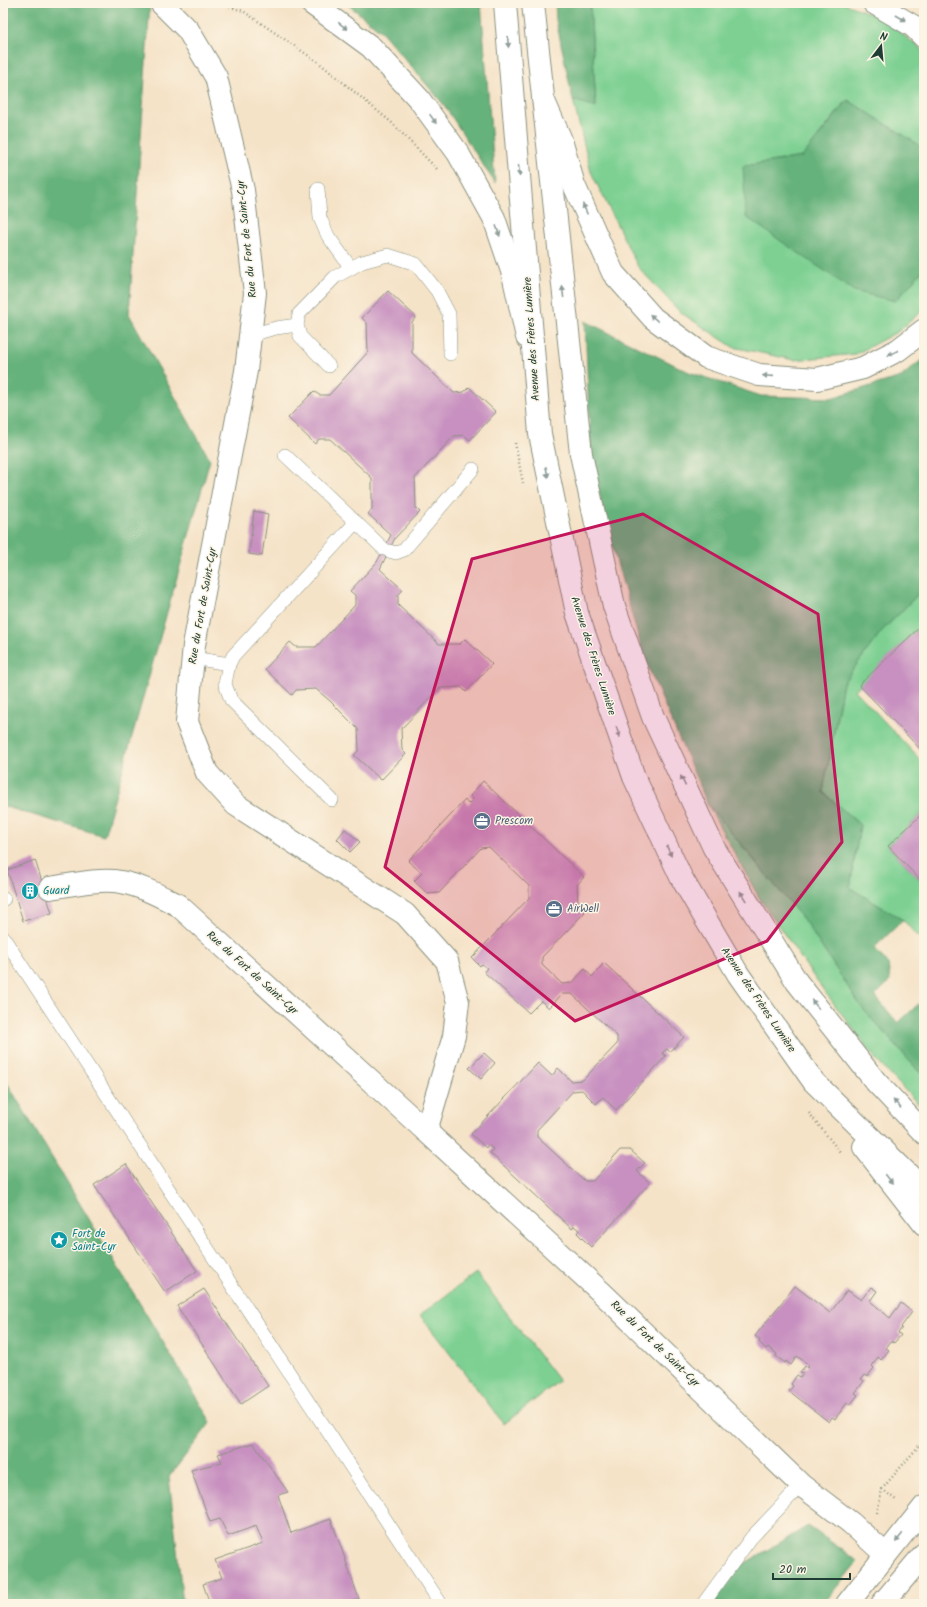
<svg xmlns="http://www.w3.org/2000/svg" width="927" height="1607" viewBox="0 0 927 1607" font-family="Kalam,sans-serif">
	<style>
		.green { fill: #7dd092; stroke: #4e8663 }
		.forest { fill: #66b27c; stroke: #427858 }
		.building { fill: #c790c0 }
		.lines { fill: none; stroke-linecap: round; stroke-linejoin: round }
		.lane-casing { stroke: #8a907e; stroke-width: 14 }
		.street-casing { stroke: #8a907e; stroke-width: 24 }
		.secondary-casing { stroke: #8a907e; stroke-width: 24 }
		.highway-casing { stroke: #8a907e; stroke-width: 24 }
		.path { stroke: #8a907e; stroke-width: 2.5; stroke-dasharray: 1 3; stroke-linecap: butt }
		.lane { stroke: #fff; stroke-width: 13 }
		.street { stroke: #fff; stroke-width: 22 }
		.secondary { stroke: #fff; stroke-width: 22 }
		.highway { stroke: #fff; stroke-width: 22 }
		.oneway { fill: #8f9e9a }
		.marked { fill: #c2185b; fill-opacity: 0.2; stroke: #c2185b; stroke-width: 3; stroke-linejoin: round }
		.labels { text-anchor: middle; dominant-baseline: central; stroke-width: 3; stroke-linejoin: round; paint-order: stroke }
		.street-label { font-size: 11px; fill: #1f3d34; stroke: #fcf5e5 }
		.service-label { font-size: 11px; fill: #4e5e75; stroke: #fcf5e5; text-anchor: start }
		.culture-label { font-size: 11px; fill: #0d838f; stroke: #fcf5e5; text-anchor: start }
	</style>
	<rect width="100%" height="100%" fill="#fcf5e5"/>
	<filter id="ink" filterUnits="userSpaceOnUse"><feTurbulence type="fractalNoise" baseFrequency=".025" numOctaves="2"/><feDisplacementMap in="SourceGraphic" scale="8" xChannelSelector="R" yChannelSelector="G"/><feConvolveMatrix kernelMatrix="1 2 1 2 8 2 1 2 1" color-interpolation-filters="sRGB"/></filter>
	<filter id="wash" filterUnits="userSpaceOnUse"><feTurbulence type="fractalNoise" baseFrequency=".012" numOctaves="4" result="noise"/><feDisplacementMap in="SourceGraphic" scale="16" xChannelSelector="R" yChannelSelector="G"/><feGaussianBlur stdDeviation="0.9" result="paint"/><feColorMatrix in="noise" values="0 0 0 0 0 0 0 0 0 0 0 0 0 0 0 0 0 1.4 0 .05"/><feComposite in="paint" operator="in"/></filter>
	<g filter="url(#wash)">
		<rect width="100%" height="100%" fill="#f5e3c8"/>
		<!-- green -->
		<g class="green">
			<path d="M590 3H843L882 18 919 47 924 54V148L847 100 802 157 744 166 895 301 924 269V309L899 331 856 354 794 360 733 347 680 312 638 267 591 172 573 100 596 106Z"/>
			<path d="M924 588V623L855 690 924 764V812L888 846 924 884V937H919L903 920 850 888 860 825 823 792 843 683 880 633Z"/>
			<path d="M708 805 804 920 862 1008 924 1077V1110L878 1062 816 980 760 899Z"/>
			<path d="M476 1273 559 1381 504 1424 420 1315Z"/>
		</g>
		<!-- forest -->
		<g class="forest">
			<path d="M3 3H150L129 314 210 460 104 836 3 806Z"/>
			<path d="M346 3H481L495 183 444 105 382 32Z"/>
			<path d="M555 3H590L596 107 573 100 556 20Z"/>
			<path d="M848 100 924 148V269L895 301 854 291 746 217 743 166 802 157Z"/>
			<path d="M585 321 689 372 761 396 831 398 901 377 924 358V588L880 633 843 683 823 792 860 825 850 888 903 920 874 948 888 964 890 981 875 996 898 1023 924 999V1077L862 1008 804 920 708 805 645 660 617 563 591 462Z"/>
			<path d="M3 1076 211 1422 169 1477 183 1604H3Z"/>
			<path d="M808 1526 858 1561 823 1604H711L740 1566Z"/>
		</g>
		<g id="blocks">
			<!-- building -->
			<g class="building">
				<path d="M388 291 416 317 412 322V353L454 393 464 392 469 387 496 412 470 440 464 435 454 436 415 478 416 508 420 512 395 538 380 569 403 590 398 595V605L439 644H460L465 639 492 664 466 692 461 687 440 688 401 729 402 750 406 754 381 780 354 755 359 750 358 729 330 701 316 689 296 690 292 695 265 669 290 642 296 647H316L355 605V595L350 591 377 562 391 535 368 514 372 509V478L330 439H319L315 444 288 418 314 391 319 395H329L368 352 367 323 362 318Z"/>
				<path d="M254 511 268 514 262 556 249 554Z"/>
				<path d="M924 623V753L859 685Z"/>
				<path d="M483 781 584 877 577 885 578 904H576L585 912 542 957V965L562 984 572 983 585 969 592 977 604 963 684 1037 670 1052 667 1049 662 1053 666 1056 616 1110 603 1097 596 1104 582 1090 573 1091 537 1130V1137L585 1181H593L620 1150H630L645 1163 637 1171 650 1183 591 1247 577 1233 579 1230 574 1226 572 1229 490 1153 493 1149 488 1145 486 1148 471 1134 538 1063 552 1076 558 1068 571 1081 583 1080 617 1044V1036L572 994H562L549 1008 541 1001 529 1013 484 972 487 968 482 964 480 966 472 958 529 898V886L489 847 481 848 439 893 428 894 414 881 422 873 408 861 465 800 468 804 473 799 470 796Z"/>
				<path d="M923 813 924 814V884L888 846Z"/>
				<path d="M345 829 360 842 350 852 337 839Z"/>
				<path d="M35 860 52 913 23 921 7 870Z"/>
				<path d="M484 1053 495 1063 481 1079 469 1068Z"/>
				<path d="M126 1164 197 1271 165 1292 94 1185Z"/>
				<path d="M795 1286 830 1313 847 1290 861 1300 871 1287 877 1291 870 1301 890 1318 901 1303 912 1312 901 1327 902 1328 898 1333 901 1335 894 1343 891 1341 886 1348 889 1350 881 1360 878 1357 872 1366 874 1368 867 1377 864 1375 861 1379 864 1381 855 1393 858 1395 850 1405 847 1403 835 1419 832 1417 829 1422 789 1391 793 1386 791 1384 797 1375 800 1377 803 1373 800 1372 805 1366 807 1368 809 1365 797 1356 791 1365 786 1361 785 1363 776 1356 777 1354 768 1347 766 1349 759 1342 760 1340 755 1336Z"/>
				<path d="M204 1289 268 1386 241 1404 177 1306Z"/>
				<path d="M253 1443 288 1492 278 1495 291 1533 331 1519 359 1599 344 1604H201L209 1601 203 1584 222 1578 215 1560 263 1543 256 1526 228 1536 220 1519 210 1522 191 1470 222 1462 218 1454Z"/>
			</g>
		</g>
	</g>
	<g filter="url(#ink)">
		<use href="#blocks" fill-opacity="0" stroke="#8a907e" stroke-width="1"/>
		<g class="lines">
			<defs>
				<g id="lane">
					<path d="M318 189 320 218 328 236 351 268"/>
					<path d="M250 335 276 328 297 325"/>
					<path d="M329 366 300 336 297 325 299 314 335 277 362 262 388 255 416 264 437 291 449 314 450 354"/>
					<path d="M285 455 384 549"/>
					<path d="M389 551 396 553 404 550 473 469"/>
					<path d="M193 658 229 664"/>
					<path d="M332 800 231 700 225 684 229 664 233 656 356 522"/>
					<path d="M3 899H4"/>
					<path d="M3 937 441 1604"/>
					<path d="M703 1604 751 1538 801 1485"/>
				</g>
				<g id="street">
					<path d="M161 3 188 30 216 77 243 190 255 293 246 371 194 645 187 722 207 773 236 805 405 914 447 961 458 1002 454 1036 426 1131 600 1291 801 1485 851 1523 885 1554"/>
					<path d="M50 888C70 885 100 878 121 882 142 886 160 896 178 905L426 1131"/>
				</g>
				<g id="secondary">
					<path d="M505 3 540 434 577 613 634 777 681 877 738 974 814 1082 924 1190"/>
					<path d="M533 3 581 454 614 606 653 717 714 848 797 982 876 1082 924 1133"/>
					<path d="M864 1147 924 1224"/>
					<path d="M847 1604 924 1507"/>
					<path d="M882 1604 924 1554"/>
				</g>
				<g id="highway">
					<path d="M311 3 371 47 419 99 458 153 494 218 513 274 527 337 533 340"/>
					<path d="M874 3 913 26 924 37"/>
					<path d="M543 99 561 140 574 185 613 273 653 318 706 357 759 375 817 379 863 368 898 350 924 330"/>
				</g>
			</defs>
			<!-- lane casing -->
			<use href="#lane" class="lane-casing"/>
			<!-- street casing -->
			<use href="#street" class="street-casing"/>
			<!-- secondary casing -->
			<use href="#secondary" class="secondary-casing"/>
			<!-- highway casing -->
			<use href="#highway" class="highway-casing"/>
			<!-- path -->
			<g class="path">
				<path d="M218 3 243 11 318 62 391 122 437 169"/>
				<path d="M515 443 523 483"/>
				<path d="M809 1113 840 1152"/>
				<path d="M882 1489 897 1501"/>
				<path d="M877 1513 882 1489 924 1440"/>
			</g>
			<!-- lane -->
			<use href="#lane" class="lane"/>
			<!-- street -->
			<use href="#street" class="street"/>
			<!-- secondary -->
			<use href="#secondary" class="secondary"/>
			<!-- highway -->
			<use href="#highway" class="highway"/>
		</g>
		<!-- one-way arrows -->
		<defs><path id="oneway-solid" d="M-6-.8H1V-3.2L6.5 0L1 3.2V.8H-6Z"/></defs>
		<g class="oneway">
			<use href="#oneway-solid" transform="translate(901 18) rotate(30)"/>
			<use href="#oneway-solid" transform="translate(343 26) rotate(37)"/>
			<use href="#oneway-solid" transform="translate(508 42) rotate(85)"/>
			<use href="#oneway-solid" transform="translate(433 119) rotate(55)"/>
			<use href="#oneway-solid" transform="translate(519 171) rotate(85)"/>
			<use href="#oneway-solid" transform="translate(585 209) rotate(-114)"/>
			<use href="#oneway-solid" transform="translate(498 231) rotate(71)"/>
			<use href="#oneway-solid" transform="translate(563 292) rotate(-96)"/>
			<use href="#oneway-solid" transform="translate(654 318) rotate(-138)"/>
			<use href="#oneway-solid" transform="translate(893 353) rotate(153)"/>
			<use href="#oneway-solid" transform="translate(768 376) rotate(-176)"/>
			<use href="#oneway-solid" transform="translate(547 472) rotate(78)"/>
			<use href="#oneway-solid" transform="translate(618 732) rotate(71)"/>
			<use href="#oneway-solid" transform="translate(683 781) rotate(-115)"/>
			<use href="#oneway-solid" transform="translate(669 851) rotate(65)"/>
			<use href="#oneway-solid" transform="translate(743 896) rotate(-122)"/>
			<use href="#oneway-solid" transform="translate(815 1004) rotate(-129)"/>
			<use href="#oneway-solid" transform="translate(897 1104) rotate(-133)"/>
			<use href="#oneway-solid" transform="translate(889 1179) rotate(52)"/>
			<use href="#oneway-solid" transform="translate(899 1538) rotate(129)"/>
		</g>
	</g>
	<!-- marked area -->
	<path class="marked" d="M643 514 818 614 842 842 767 941 575 1021 385 867 421 734 472 559Z"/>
	<!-- icons -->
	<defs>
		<symbol id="office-disc" viewBox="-11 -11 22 22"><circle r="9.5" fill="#5c6f8a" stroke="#fcf5e5"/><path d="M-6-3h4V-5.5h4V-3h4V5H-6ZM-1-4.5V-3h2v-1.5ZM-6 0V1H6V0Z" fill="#fff"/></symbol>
		<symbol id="building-disc" viewBox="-11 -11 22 22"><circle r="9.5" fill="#0f9aa8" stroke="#fcf5e5"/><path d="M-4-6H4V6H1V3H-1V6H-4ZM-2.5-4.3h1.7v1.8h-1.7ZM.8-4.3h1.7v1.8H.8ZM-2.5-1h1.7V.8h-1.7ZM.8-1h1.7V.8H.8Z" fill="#fff"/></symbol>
		<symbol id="sight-disc" viewBox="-11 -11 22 22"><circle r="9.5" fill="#0f9aa8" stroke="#fcf5e5"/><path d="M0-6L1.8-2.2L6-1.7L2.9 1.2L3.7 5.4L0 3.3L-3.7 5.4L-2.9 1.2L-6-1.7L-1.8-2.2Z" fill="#fff"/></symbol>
	</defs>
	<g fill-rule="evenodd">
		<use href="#office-disc" x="472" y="811" width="20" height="20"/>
		<use href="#building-disc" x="20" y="881" width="20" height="20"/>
		<use href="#office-disc" x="544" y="899" width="20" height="20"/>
		<use href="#sight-disc" x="49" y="1230" width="20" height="20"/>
	</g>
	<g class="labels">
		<!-- street labels -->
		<g class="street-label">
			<text transform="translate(247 239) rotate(-96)">Rue du Fort de Saint-Cyr</text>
			<text transform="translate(532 339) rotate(-94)">Avenue des Frères Lumière</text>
			<text transform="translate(203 606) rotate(-80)">Rue du Fort de Saint-Cyr</text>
			<text transform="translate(593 656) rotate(72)">Avenue des Frères Lumière</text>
			<text transform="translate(252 973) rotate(42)">Rue du Fort de Saint-Cyr</text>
			<text transform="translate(758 1000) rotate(56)">Avenue des Frères Lumière</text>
			<text transform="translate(655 1344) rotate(44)">Rue du Fort de Saint-Cyr</text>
		</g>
		<!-- service labels -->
		<g class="service-label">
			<text x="495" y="821">Prescom</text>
			<text x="567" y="909">AirWell</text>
		</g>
		<!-- culture labels -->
		<g class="culture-label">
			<text x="43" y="891">Guard</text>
			<text x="72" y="1234">Fort de<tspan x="72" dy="13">Saint-Cyr</tspan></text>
		</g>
	</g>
	<!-- margin -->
	<rect width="927" height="1607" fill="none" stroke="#fcf5e5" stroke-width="16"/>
	<!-- north arrow -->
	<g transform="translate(881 46) rotate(16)" stroke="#fcf5e5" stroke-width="3" paint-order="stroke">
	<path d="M0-3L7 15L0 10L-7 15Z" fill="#1f3d34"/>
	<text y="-6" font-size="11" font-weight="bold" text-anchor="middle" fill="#1f3d34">N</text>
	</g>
	<!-- scale -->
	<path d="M773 1573v6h77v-6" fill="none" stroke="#1f3d34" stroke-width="2"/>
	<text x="779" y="1573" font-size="12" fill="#1f3d34" stroke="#fcf5e5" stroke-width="3" paint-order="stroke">20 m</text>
</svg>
